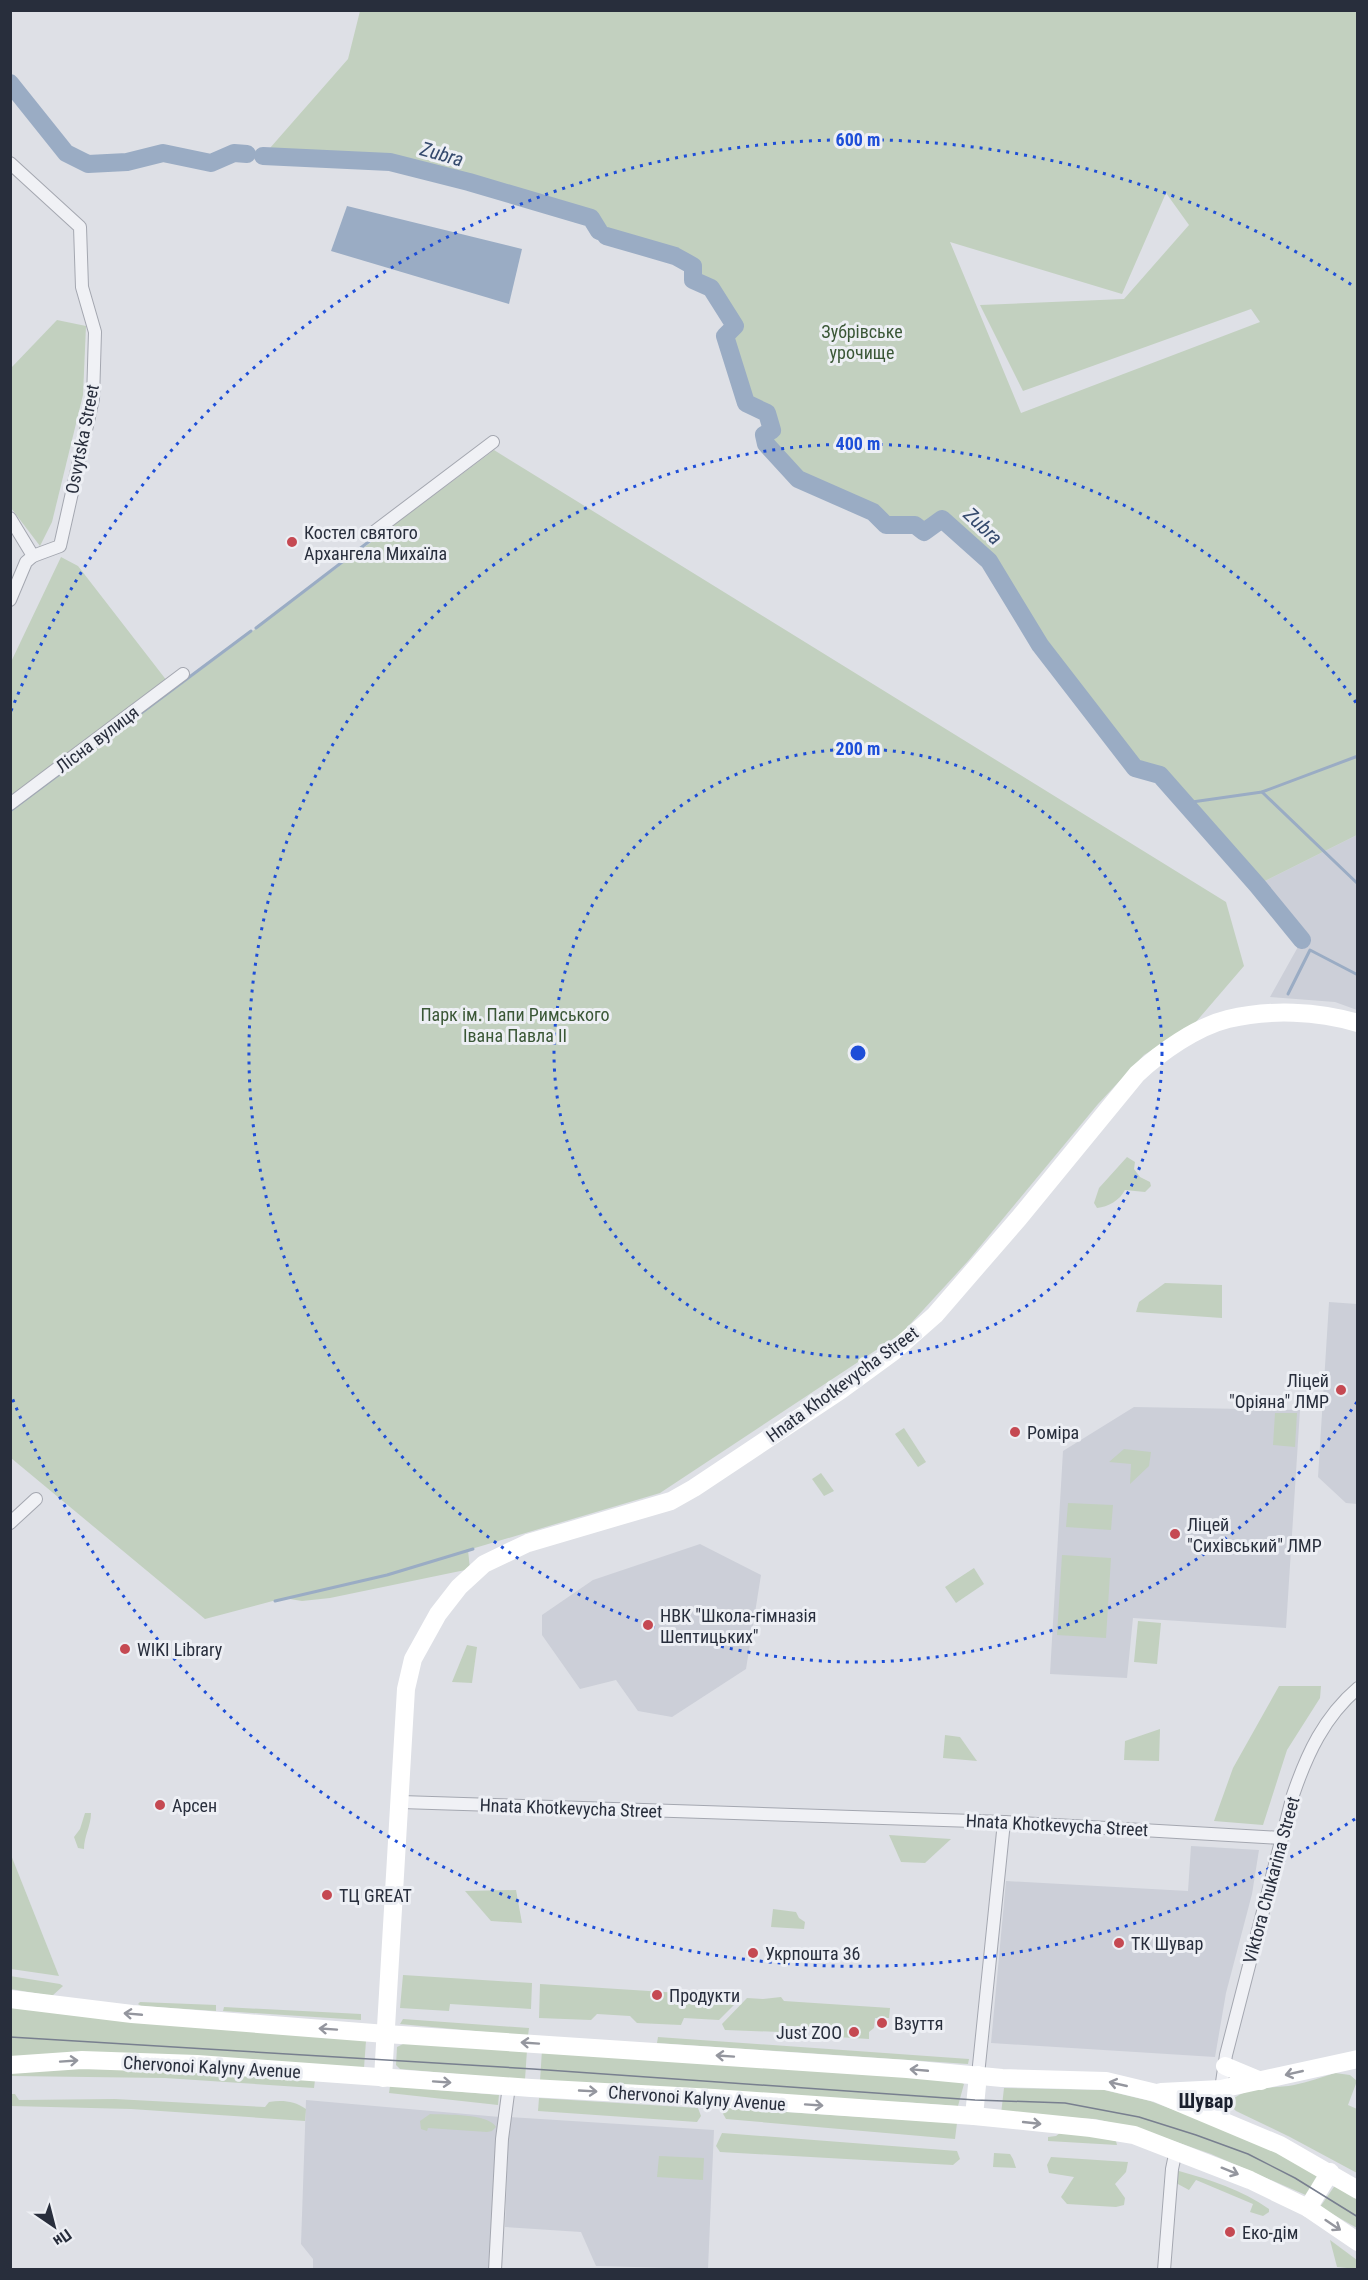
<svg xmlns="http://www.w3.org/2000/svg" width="1368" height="2280" viewBox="0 0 1368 2280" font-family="'Roboto Condensed',sans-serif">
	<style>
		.built { fill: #cccfd8 }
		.green { fill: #c2d0bf; fill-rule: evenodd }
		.water { fill: #9aacc4 }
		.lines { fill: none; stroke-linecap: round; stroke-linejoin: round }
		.stream { stroke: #9aacc4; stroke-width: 3 }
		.river { stroke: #9aacc4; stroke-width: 18 }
		.street-casing { stroke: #a4a7b0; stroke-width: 14 }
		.street { stroke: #f0f1f5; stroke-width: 12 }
		.secondary { stroke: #fff; stroke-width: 18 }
		.tram { stroke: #787f8f; stroke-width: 1.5 }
		.oneway { stroke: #94969e }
		.ring { fill: none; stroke: #1d4ed8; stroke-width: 3; stroke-dasharray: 3 6 }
		.poi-dot { fill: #c54952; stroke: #edeff4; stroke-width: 2 }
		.labels { text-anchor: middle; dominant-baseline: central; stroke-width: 6; stroke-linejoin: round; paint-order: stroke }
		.park-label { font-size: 18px; fill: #3a5736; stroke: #edeff4 }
		.street-label { font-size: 18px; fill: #282e3c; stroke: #edeff4 }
		.poi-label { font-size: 18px; fill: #282e3c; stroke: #edeff4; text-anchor: start }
		.water-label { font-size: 20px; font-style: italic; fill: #354a6d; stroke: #edeff4 }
		.neighbourhood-label { font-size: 20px; font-weight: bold; fill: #1a1f2d; stroke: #edeff4 }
		.centre { fill: #1d4ed8; stroke: #edeff4; stroke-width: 3 }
		.ring-label { font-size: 18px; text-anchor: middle; font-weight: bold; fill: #1d4ed8; stroke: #edeff4; stroke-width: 6; stroke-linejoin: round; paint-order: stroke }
	</style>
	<rect width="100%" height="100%" fill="#dee0e6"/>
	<!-- built -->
	<g class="built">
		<path d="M1357 835V1010L1335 1002 1270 997 1299 945 1257 885Z"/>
		<path d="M1329 1302 1357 1304V1504L1346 1503 1318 1477Z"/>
		<path d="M1134 1407 1300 1410 1286 1628 1133 1618 1127 1678 1050 1674 1063 1451Z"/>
		<path d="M700 1544 761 1575 746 1669 672 1717 638 1711 616 1680 580 1689 542 1635V1615L593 1580Z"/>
		<path d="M1191 1846 1259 1850 1252 1894 1226 1993 1215 2057 991 2043 1006 1881 1188 1891Z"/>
		<path d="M306 2100 500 2117 489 2269H313V2259L301 2244Z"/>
		<path d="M509 2117 714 2130 708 2269 596 2266 581 2232 505 2227Z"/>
	</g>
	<!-- green -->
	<g class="green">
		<path d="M360 11H1357V835L1257 885 1160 775 1135 768 1040 645 989 561 943 520 924 532 915 525H886L873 512 798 479 766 444 764 435 772 430 767 413 746 403 725 336 735 326 711 288 693 280 692 266 675 256 606 236 599 231 591 218 469 182 390 162 263 156 348 59ZM1166 193 1189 225 1124 299 980 305 1023 391 1251 309 1260 322 1021 413 950 242 1122 294Z"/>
		<path d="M57 320 86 326 83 395 52 522 40 546 11 508V368Z"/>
		<path d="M494 450 1226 902 1244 966 1195 1023 1144 1055 1098 1104 968 1261 902 1333 660 1493 468 1550 470 1569 330 1598 302 1601 284 1598 205 1619 11 1458 10 664 61 557 78 566 174 690Z"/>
		<path d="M1127 1157 1135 1162 1134 1169 1140 1177 1150 1182 1151 1186 1145 1192 1125 1190C1120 1200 1108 1207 1097 1208L1094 1203 1099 1188Z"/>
		<path d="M1165 1283 1222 1285V1318L1136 1312 1139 1302Z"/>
		<path d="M1275 1413H1297L1295 1447 1273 1445Z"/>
		<path d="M904 1428 926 1462 918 1467 895 1434Z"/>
		<path d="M1124 1449 1151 1452 1149 1466 1130 1484 1131 1464 1109 1462Z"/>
		<path d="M821 1473 834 1491 824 1496 812 1479Z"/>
		<path d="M1068 1503 1113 1505 1111 1530 1066 1527Z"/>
		<path d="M1062 1555 1111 1558 1106 1638 1057 1635Z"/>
		<path d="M974 1568 984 1584 956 1603 945 1587Z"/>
		<path d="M1138 1621 1161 1623 1157 1664 1134 1662Z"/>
		<path d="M467 1645 477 1647 472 1683 452 1682Z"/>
		<path d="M1279 1686H1321L1320 1698 1287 1750 1263 1825 1214 1821 1233 1768Z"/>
		<path d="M1160 1729 1159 1761 1124 1760 1125 1741Z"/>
		<path d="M945 1735 960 1737 977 1761 943 1758Z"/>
		<path d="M85 1813H91C91 1826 84 1836 84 1849L78 1848 74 1837 80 1829Z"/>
		<path d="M889 1835 951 1839 925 1863 901 1862Z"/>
		<path d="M10 1855H11L59 1976 11 1969Z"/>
		<path d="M516 1890 522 1923 491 1921 465 1891Z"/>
		<path d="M773 1909 796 1912 799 1918 805 1922 804 1929 771 1927Z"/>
		<path d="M403 1975 532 1983 531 2009 450 2004 449 2011 400 2008Z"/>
		<path d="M10 1976 60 1984 63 1986 52 1996 11 1989Z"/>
		<path d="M540 1984 742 1997 719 2020 684 2018 681 2025 637 2023 630 2016 597 2014 591 2020 539 2018Z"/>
		<path d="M781 1997 784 2001 890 2008 889 2018H875L874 2028 869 2032V2039L821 2036 820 2029 792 2026 781 2029V2032L725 2030 722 2024 747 1998 763 1999Z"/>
		<path d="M140 2002 216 2005V2011L141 2006 138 2004Z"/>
		<path d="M10 2005 366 2041 364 2068 11 2056Z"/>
		<path d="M224 2007 361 2014V2020L223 2011Z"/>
		<path d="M403 2019 529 2028 528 2036 400 2024Z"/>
		<path d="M658 2037 969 2059 968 2064 657 2043Z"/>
		<path d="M405 2043 527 2050 525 2080 400 2069 396 2065 397 2047Z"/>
		<path d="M542 2050 956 2079 964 2084 958 2106 903 2102 876 2104 540 2081Z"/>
		<path d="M82 2068 165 2070 315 2080 314 2088 165 2078 11 2076 10 2069Z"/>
		<path d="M1335 2073 1350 2075 1357 2081 1348 2105 1357 2109V2173L1290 2137 1236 2111 1231 2106V2101C1246 2085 1274 2089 1294 2085 1308 2082 1322 2077 1335 2073Z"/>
		<path d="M390 2086 499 2095 498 2105 389 2093Z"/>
		<path d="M1004 2088 1104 2090 1150 2101 1260 2142 1319 2176 1308 2196 1211 2154 1145 2131 1096 2119 1001 2114Z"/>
		<path d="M11 2094H15L19 2100 115 2099 265 2107 269 2102C283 2100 294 2101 306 2109L305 2121 131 2109 11 2106Z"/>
		<path d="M539 2098 698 2108 701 2116 697 2122 538 2111Z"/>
		<path d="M724 2108 957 2123 955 2139 726 2119 722 2112Z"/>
		<path d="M430 2114C446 2115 488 2113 496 2127L492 2131 487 2132 428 2128 427 2131 421 2129 420 2121Z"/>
		<path d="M722 2133 957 2151 960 2159 953 2165 720 2152 716 2146Z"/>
		<path d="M1060 2133 1082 2134 1116 2141 1117 2145 1048 2141V2137L1056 2136Z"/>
		<path d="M994 2153 1010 2154 1013 2159 1016 2168 993 2167Z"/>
		<path d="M659 2156 704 2158 703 2180 657 2177Z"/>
		<path d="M1051 2157 1128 2162 1126 2172 1115 2184 1125 2198 1124 2205 1116 2207 1067 2204 1061 2197 1074 2177 1049 2173 1047 2165Z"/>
		<path d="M1179 2171C1211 2180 1242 2190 1269 2209V2212L1263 2216 1250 2212 1253 2204 1196 2180 1189 2190 1176 2183 1173 2172Z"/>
		<path d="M1336 2184 1357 2199V2228L1320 2207Z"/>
		<path d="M1330 2240 1357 2260V2269L1337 2267Z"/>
	</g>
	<!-- water -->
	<path class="water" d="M347 206 522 249 509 304 331 251Z"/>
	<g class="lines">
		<!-- stream -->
		<g class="stream">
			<path d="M256 628 371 540"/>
			<path d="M1262 792 1358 884"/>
			<path d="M1185 803 1262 792 1358 756"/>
			<path d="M10 811 251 631"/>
			<path d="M1288 994 1310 950 1358 975"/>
			<path d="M275 1601 387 1575 473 1549"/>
		</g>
		<!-- river -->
		<g class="river">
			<path d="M10 83 66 153 88 164 127 162 163 153 211 163 234 153 247 154"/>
			<path d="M263 156 390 162 469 182 591 218 599 231"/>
			<path d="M606 236 675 256 693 266V280L711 288 735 326 725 336 746 403 767 413 772 430 764 435 766 444 798 479 873 512 886 525H915L924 532 942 519 989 561 1040 645 1135 768 1160 775 1257 885 1302 940"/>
		</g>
		<defs>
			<g id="street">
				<path d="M10 163 80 227 82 287 95 332 93 399 60 546 33 556 26 562 10 600"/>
				<path d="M10 518 33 556"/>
				<path d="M370 535 493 442"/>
				<path d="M10 804 183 674"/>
				<path d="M10 1523 36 1499"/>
				<path d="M401 1802 1004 1822 1281 1838"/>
				<path d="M978 2075 1004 1822"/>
				<path d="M1221 2089 1226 2055 1293 1795C1307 1754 1324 1717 1358 1688"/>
				<path d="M495 2270 502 2139 509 2086"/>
				<path d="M1164 2270 1172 2169 1176 2150"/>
			</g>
		</defs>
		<!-- street casing -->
		<use href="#street" class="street-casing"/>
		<!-- street -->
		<use href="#street" class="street"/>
		<!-- secondary -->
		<g class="secondary">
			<path d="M10 1999 132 2014 386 2034 907 2069 1002 2078 1106 2081 1156 2093 1280 2145 1358 2190"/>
			<path d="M10 2065 82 2060 197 2064 531 2088 714 2098 974 2116 1091 2128 1134 2135 1250 2180 1308 2208 1358 2242"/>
			<path d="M1225 2066 1261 2081"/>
			<path d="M383 2078 406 1689 413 1659 438 1614 459 1587 484 1564 528 1543 671 1501 694 1488 841 1390 893 1352 935 1315 1019 1218 1137 1074C1161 1052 1196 1027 1228 1019 1270 1009 1317 1011 1358 1023"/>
			<path d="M1161 2092 1221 2089 1358 2059"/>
			<path d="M974 2116 978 2075"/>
			<path d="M1308 2208 1330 2172"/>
		</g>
		<!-- tram -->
		<path class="tram" d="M10 2037 533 2069 975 2100 1065 2103 1139 2117 1196 2135 1248 2154 1295 2178 1358 2217"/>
	</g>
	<!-- one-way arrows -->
	<defs><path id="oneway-shaft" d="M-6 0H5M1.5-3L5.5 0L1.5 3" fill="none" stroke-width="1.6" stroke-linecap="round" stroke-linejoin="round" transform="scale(1.5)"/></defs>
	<g class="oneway">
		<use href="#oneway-shaft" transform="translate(133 2014) rotate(-175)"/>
		<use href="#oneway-shaft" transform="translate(328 2029) rotate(-176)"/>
		<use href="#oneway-shaft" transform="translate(530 2043) rotate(-176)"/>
		<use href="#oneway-shaft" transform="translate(725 2056) rotate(-176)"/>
		<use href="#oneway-shaft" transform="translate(69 2061) rotate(-4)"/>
		<use href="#oneway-shaft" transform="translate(919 2070) rotate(-175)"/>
		<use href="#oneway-shaft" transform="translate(1294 2073) rotate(167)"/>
		<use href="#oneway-shaft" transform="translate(442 2082) rotate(4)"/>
		<use href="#oneway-shaft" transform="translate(1118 2084) rotate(-167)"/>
		<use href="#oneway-shaft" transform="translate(588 2091) rotate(3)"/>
		<use href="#oneway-shaft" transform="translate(814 2105) rotate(4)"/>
		<use href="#oneway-shaft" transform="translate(1032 2123) rotate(6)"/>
		<use href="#oneway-shaft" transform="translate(1230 2171) rotate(22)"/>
		<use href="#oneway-shaft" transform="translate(1333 2225) rotate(34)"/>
	</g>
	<!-- distance rings -->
	<g class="ring">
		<circle cx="858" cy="1053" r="304"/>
		<path d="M1357 1402A609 609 0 1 1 1357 704"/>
		<path d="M1355 1819A913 913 0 0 1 11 1395M11 711A913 913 0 0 1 1355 287"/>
	</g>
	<!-- markers -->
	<g class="poi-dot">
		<circle cx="292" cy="542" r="6"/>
		<circle cx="1341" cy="1390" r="6"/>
		<circle cx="1015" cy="1432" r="6"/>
		<circle cx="1175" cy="1534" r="6"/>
		<circle cx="648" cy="1625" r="6"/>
		<circle cx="125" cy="1649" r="6"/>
		<circle cx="160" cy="1805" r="6"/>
		<circle cx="327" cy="1895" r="6"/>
		<circle cx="1119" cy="1943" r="6"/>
		<circle cx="753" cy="1953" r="6"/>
		<circle cx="657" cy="1995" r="6"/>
		<circle cx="882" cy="2023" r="6"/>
		<circle cx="854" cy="2032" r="6"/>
		<circle cx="1230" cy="2232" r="6"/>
	</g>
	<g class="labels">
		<!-- park labels -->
		<g class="park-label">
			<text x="862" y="331">Зубрівське<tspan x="862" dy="21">урочище</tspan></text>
			<text x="515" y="1014">Парк ім. Папи Римського<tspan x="515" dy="21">Івана Павла ІІ</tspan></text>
		</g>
		<!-- street labels -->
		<g class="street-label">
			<text transform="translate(82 439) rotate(-79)">Osvytska Street</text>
			<text transform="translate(97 739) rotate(-37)">Лісна вулиця</text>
			<text transform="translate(842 1384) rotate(-36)">Hnata Khotkevycha Street</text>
			<text transform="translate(571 1808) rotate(2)">Hnata Khotkevycha Street</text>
			<text transform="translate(1057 1825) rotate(3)">Hnata Khotkevycha Street</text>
			<text transform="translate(1271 1880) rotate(-75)">Viktora Chukarina Street</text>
			<text transform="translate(212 2067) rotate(3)">Chervonoi Kalyny Avenue</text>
			<text transform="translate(697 2098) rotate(4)">Chervonoi Kalyny Avenue</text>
		</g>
		<!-- poi labels -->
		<g class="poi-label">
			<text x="304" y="532">Костел святого<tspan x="304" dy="21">Архангела Михаїла</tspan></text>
			<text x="1329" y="1380" text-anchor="end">Ліцей<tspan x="1329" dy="21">"Оріяна" ЛМР</tspan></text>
			<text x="1027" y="1432">Роміра</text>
			<text x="1187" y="1524">Ліцей<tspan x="1187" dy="21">"Сихівський" ЛМР</tspan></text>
			<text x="660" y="1615">НВК "Школа-гімназія<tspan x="660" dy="21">Шептицьких"</tspan></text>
			<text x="137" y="1649">WIKI Library</text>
			<text x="172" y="1805">Арсен</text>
			<text x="339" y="1895">ТЦ GREAT</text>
			<text x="1131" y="1943">ТК Шувар</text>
			<text x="765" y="1953">Укрпошта 36</text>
			<text x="669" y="1995">Продукти</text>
			<text x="894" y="2023">Взуття</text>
			<text x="842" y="2032" text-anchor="end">Just ZOO</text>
			<text x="1242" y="2232">Еко-дім</text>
		</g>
		<!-- water labels -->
		<g class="water-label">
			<text transform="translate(442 154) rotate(16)">Zubra</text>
			<text transform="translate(983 526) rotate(43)">Zubra</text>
		</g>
		<!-- neighbourhood labels -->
		<g class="neighbourhood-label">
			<text x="1206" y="2101">Шувар</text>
		</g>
	</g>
	<circle cx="858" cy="1053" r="9" class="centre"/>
	<g class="ring-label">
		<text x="858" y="146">600 m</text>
		<text x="858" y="450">400 m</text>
		<text x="858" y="755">200 m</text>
	</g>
	<!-- border -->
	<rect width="1368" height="2280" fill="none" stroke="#282e3c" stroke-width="24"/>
	<!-- north arrow -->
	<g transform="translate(54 2226) rotate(145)" stroke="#edeff4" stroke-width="4.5" paint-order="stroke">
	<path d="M0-4.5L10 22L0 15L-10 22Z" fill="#282e3c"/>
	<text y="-9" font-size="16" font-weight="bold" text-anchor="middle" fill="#282e3c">Пн</text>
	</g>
</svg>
